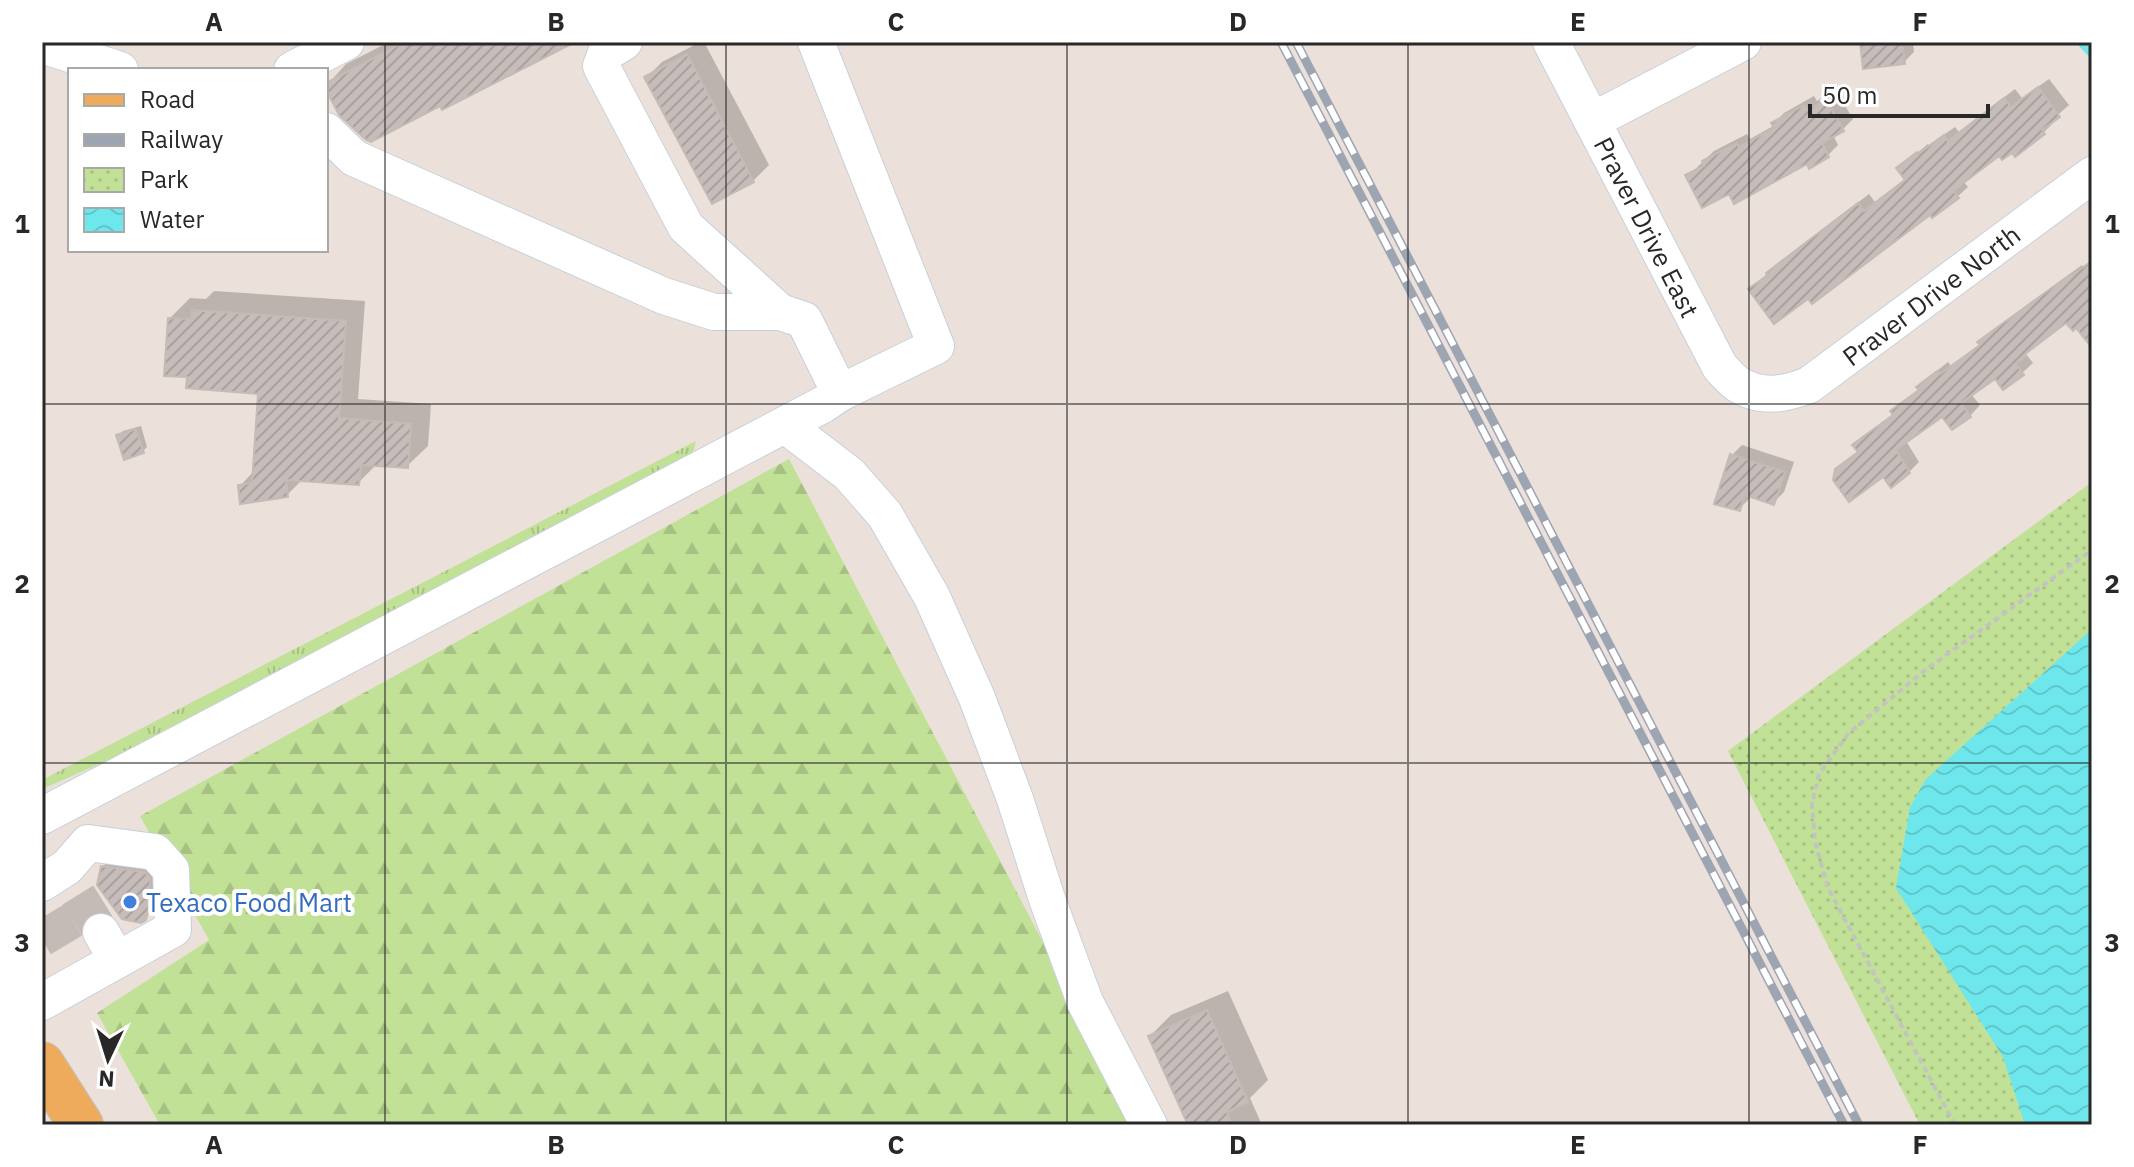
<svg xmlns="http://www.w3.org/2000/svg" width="2134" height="1167" viewBox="0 0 2134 1167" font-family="'IBM Plex Sans',sans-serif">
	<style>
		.grass { fill: url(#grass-tufts) }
		.forest { fill: url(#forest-firs) }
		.park { fill: url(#park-dots) }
		.water { fill: url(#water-waves) }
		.shadow { fill: #0003 }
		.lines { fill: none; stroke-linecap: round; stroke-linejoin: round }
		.stream { stroke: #6ee7ec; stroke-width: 7 }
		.building { fill: url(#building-hatch); stroke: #c6bbb4; stroke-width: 2 }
		.minor-tunnel { stroke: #c4bbb6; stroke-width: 36; stroke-dasharray: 36 18; stroke-linecap: butt }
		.minor-casing { stroke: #c8d0da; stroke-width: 38 }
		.major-casing { stroke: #c3c3c3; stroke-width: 46 }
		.path { stroke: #c3c3c3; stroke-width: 4; stroke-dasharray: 6 4; stroke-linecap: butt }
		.minor { stroke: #fff; stroke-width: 36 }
		.major { stroke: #eeab5c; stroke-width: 44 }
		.rail-casing { stroke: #9da5b2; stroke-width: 9 }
		.rail { stroke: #fff; stroke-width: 6; stroke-dasharray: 18; stroke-linecap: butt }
		.grid { fill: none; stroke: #282828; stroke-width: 2; stroke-opacity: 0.55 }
		.shop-dot { fill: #3f7fe0; stroke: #fff; stroke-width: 3 }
		.labels { text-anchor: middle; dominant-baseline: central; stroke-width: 8; stroke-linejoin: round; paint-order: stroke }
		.street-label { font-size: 26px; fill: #282828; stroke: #fff }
		.shop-label { font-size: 26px; fill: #366cbe; stroke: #fff; text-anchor: start }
		.neatline { fill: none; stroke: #282828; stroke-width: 3 }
		.grid-label { font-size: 26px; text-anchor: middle; font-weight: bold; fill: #282828 }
	</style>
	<defs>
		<pattern id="grass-tufts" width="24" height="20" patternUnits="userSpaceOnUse" patternTransform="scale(2)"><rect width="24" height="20" fill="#c1e197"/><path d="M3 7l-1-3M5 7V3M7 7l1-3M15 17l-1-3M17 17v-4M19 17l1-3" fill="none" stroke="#a6c182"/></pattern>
		<pattern id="forest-firs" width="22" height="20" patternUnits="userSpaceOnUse" patternTransform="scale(2)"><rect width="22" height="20" fill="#c1e197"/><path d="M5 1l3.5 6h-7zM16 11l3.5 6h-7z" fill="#a6c182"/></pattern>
		<pattern id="park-dots" width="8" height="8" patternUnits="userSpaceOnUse" patternTransform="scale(2)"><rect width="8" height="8" fill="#c1e197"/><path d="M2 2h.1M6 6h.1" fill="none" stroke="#a6c182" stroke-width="1.8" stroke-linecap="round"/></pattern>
		<pattern id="water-waves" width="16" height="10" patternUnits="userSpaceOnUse" patternTransform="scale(2)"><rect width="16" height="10" fill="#6ee7ec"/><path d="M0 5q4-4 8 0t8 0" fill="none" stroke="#5fc6ca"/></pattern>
		<pattern id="building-hatch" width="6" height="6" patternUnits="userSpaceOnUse" patternTransform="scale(2)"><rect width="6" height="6" fill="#c6bdba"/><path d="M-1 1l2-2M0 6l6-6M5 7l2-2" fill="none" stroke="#aaa2a0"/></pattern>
	</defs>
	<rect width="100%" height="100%" fill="#ebe0da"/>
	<!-- grass -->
	<path class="grass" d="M696 441 690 462 121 757 113 758 42 789V780Z"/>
	<!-- forest -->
	<path class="forest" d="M789 459 1139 1125H160L97 1013 209 940 140 816Z"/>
	<!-- park -->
	<path class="park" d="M2092 482V1125H1920L1728 751Z"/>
	<!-- water -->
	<path class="water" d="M2092 629V1125H2025L2003 1057 1896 888 1910 807 1926 779Z"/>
	<!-- shadow -->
	<g class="shadow">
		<path d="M389 42H569L441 104 326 86 346 64Z"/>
		<path d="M700 42H704L769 165 753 181 647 77 662 62Z"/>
		<path d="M1862 42H1913L1914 52 1904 62Z"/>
		<path d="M2049 79 2069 105 2052 120 2054 122 2044 132 2015 154 2012 150 2000 153 1963 181 1968 187 1957 197 1930 212 1809 296 1751 289 1778 263 1869 194 1875 202 1906 178 1899 168 1928 144 1929 145 1955 127 1959 132 2015 89 2022 98Z"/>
		<path d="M1836 90 1853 119 1843 129 1833 135 1838 145 1828 155 1730 191 1688 176 1714 151 1747 134 1750 139 1775 125 1774 123 1784 113 1814 96 1817 101Z"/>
		<path d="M2092 260V311L2067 320 2035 344 2026 354 2033 363 2022 373 1995 376 1971 394 1980 405 1970 416 1943 414 1906 441 1919 462 1909 472 1837 470 1859 451 1855 445 1865 435 1894 414 1893 411 1920 389 1918 387 1929 377 1948 362 1951 366 1981 344 1980 342 1990 332 2082 265 2083 267Z"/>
		<path d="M214 291 365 301 358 399 431 404 428 446 407 466 377 464 358 483 303 479 287 495 240 486 254 471 260 392 189 376 170 318 190 298 206 299Z"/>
		<path d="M141 426 147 447 143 451 118 436 123 431Z"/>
		<path d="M1742 445 1794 462 1784 492 1774 502 1751 495 1749 499 1739 509 1732 455Z"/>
		<path d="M118 851 160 857 161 902 145 918 102 867Z"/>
		<path d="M1228 991 1268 1080 1250 1098 1262 1125H1190L1150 1036 1171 1015Z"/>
	</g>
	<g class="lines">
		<!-- stream -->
		<path class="stream" d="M2080 42 2092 55"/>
	</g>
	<!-- building -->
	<g class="building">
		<path d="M404 42H575L442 110 440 106 371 142 366 140 339 115 326 90V83Z"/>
		<path d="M1860 42H1902L1905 64 1863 69Z"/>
		<path d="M687 54 754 182 712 204 644 77Z"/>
		<path d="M2038 87 2060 117 2042 130 2045 134 2015 157 2012 153 2002 160 1999 156 1953 191 1959 198 1932 218 1930 215 1812 304 1808 299 1774 324 1748 289 1768 275 1766 273 1858 203 1864 211 1905 180 1896 168 1917 152 1918 154 1944 135 1948 141 2004 98 2011 107Z"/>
		<path d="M1826 99 1844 131 1822 143 1829 157 1809 169 1807 164 1734 204 1729 194 1702 208 1685 175 1704 166 1702 161 1737 143 1739 147 1774 128 1771 123 1804 105 1807 110Z"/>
		<path d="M2092 261V348L2076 328 2073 331 2066 323 2025 354 2026 356 2016 364 2024 375 2003 390 1995 379 1961 403 1971 417 1952 430 1942 417 1896 450 1910 473 1891 488 1883 477 1849 502 1833 480 1835 469 1858 452 1852 445 1893 415 1890 411 1919 390 1916 387 1937 371 1940 374 1980 345 1977 342 2071 274 2072 275Z"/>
		<path d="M192 310 346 321 339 418 411 424 408 468 361 465 359 485 286 480 288 497 240 504 238 485 252 483 258 394 186 388 187 377 164 376 168 318 192 319Z"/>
		<path d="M136 429 144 453 124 460 116 435Z"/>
		<path d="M1730 454 1785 472 1774 505 1745 495 1740 511 1714 504Z"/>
		<path d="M101 866 144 872 150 878 151 898 146 920 141 923 122 919 97 885Z"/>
		<path d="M1207 1010 1248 1102 1227 1112 1232 1125H1188L1148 1036Z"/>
	</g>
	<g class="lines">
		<!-- minor-tunnel -->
		<g class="minor-tunnel">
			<path d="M78 895 101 932"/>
			<path d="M48 914 71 953"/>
		</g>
		<defs>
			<g id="minor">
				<path d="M624 42 606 53 601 66 686 227 780 312"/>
				<path d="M1551 42 1720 367C1726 373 1732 381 1739 385 1762 399 1786 394 1809 385L2092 175"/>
				<path d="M42 45 120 70"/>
				<path d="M292 70 346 42"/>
				<path d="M1592 121 1743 42"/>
				<path d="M326 131 354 158 664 296 714 312H780L804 320 840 393"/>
				<path d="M785 425 849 474 885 515 932 597 977 698 1015 799 1047 899 1085 1002 1149 1125"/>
				<path d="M42 816 824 404 840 393 936 346 816 42"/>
				<path d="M42 883 67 867 88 843 155 852 171 870 173 929 42 1002"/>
				<path d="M101 932 117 960"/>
			</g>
			<path id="major" d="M42 1064 81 1125"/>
		</defs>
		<!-- minor casing -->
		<use href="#minor" class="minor-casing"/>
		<!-- major casing -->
		<use href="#major" class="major-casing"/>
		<!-- path -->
		<path class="path" d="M1955 1125 1828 888 1815 842 1812 803 1819 774 1848 734 1924 671 2092 550"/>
		<!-- minor -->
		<use href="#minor" class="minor"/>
		<!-- major -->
		<use href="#major" class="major"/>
		<defs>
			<g id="rail">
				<path d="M1281 42 1844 1125"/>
				<path d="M1296 42 1859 1125"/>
			</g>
		</defs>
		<!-- rail casing -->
		<use href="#rail" class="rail-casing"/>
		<!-- rail -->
		<use href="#rail" class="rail"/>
	</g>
	<!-- grid -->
	<path class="grid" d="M385 42V1125M726 42V1125M1067 42V1125M1408 42V1125M1749 42V1125M42 404H2092M42 763H2092"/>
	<!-- markers -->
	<circle class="shop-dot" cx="130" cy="902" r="8"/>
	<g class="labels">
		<!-- street labels -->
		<g class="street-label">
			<text transform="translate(1647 227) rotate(63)">Praver Drive East</text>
			<text transform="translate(1931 295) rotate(-37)">Praver Drive North</text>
		</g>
		<!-- shop labels -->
		<g class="shop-label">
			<text x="146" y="902">Texaco Food Mart</text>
		</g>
	</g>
	<!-- border -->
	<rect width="2134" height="1167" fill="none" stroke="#ffffff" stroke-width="88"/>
	<!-- legend -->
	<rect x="68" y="68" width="260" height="184" fill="#ffffff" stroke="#a9a9a9" stroke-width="2"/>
	<rect x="84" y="94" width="40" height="12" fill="#eeab5c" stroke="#a9a9a9" stroke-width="2"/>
	<text x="140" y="108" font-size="24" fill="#282828">Road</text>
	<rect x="84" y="134" width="40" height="12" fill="#9da5b2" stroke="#a9a9a9" stroke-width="2"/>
	<text x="140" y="148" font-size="24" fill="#282828">Railway</text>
	<rect x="84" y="168" width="40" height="24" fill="url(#park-dots)" stroke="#a9a9a9" stroke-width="2"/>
	<text x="140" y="188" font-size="24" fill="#282828">Park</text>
	<rect x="84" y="208" width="40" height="24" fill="url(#water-waves)" stroke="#a9a9a9" stroke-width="2"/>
	<text x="140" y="228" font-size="24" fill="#282828">Water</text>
	<!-- north arrow -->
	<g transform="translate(108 1059) rotate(184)" stroke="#ffffff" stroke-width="6" paint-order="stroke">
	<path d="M0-6L14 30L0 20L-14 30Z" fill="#282828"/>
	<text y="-12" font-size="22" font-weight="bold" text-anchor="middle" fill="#282828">N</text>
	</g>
	<!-- scale -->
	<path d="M1810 104v12h178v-12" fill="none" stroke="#282828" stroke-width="4"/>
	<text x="1822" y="104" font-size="24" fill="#282828" stroke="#ffffff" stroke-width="6" paint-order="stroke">50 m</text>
	<rect x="44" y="44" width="2046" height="1079" class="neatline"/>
	<g class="grid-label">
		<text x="214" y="31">A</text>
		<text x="556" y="31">B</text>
		<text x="896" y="31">C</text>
		<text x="1238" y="31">D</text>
		<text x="1578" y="31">E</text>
		<text x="1920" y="31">F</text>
		<text x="22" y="233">1</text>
		<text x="2112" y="233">1</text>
		<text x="22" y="593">2</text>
		<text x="2112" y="593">2</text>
		<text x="22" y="952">3</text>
		<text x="2112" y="952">3</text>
		<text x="214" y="1154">A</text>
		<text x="556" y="1154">B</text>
		<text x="896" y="1154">C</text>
		<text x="1238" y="1154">D</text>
		<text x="1578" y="1154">E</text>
		<text x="1920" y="1154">F</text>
	</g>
</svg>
